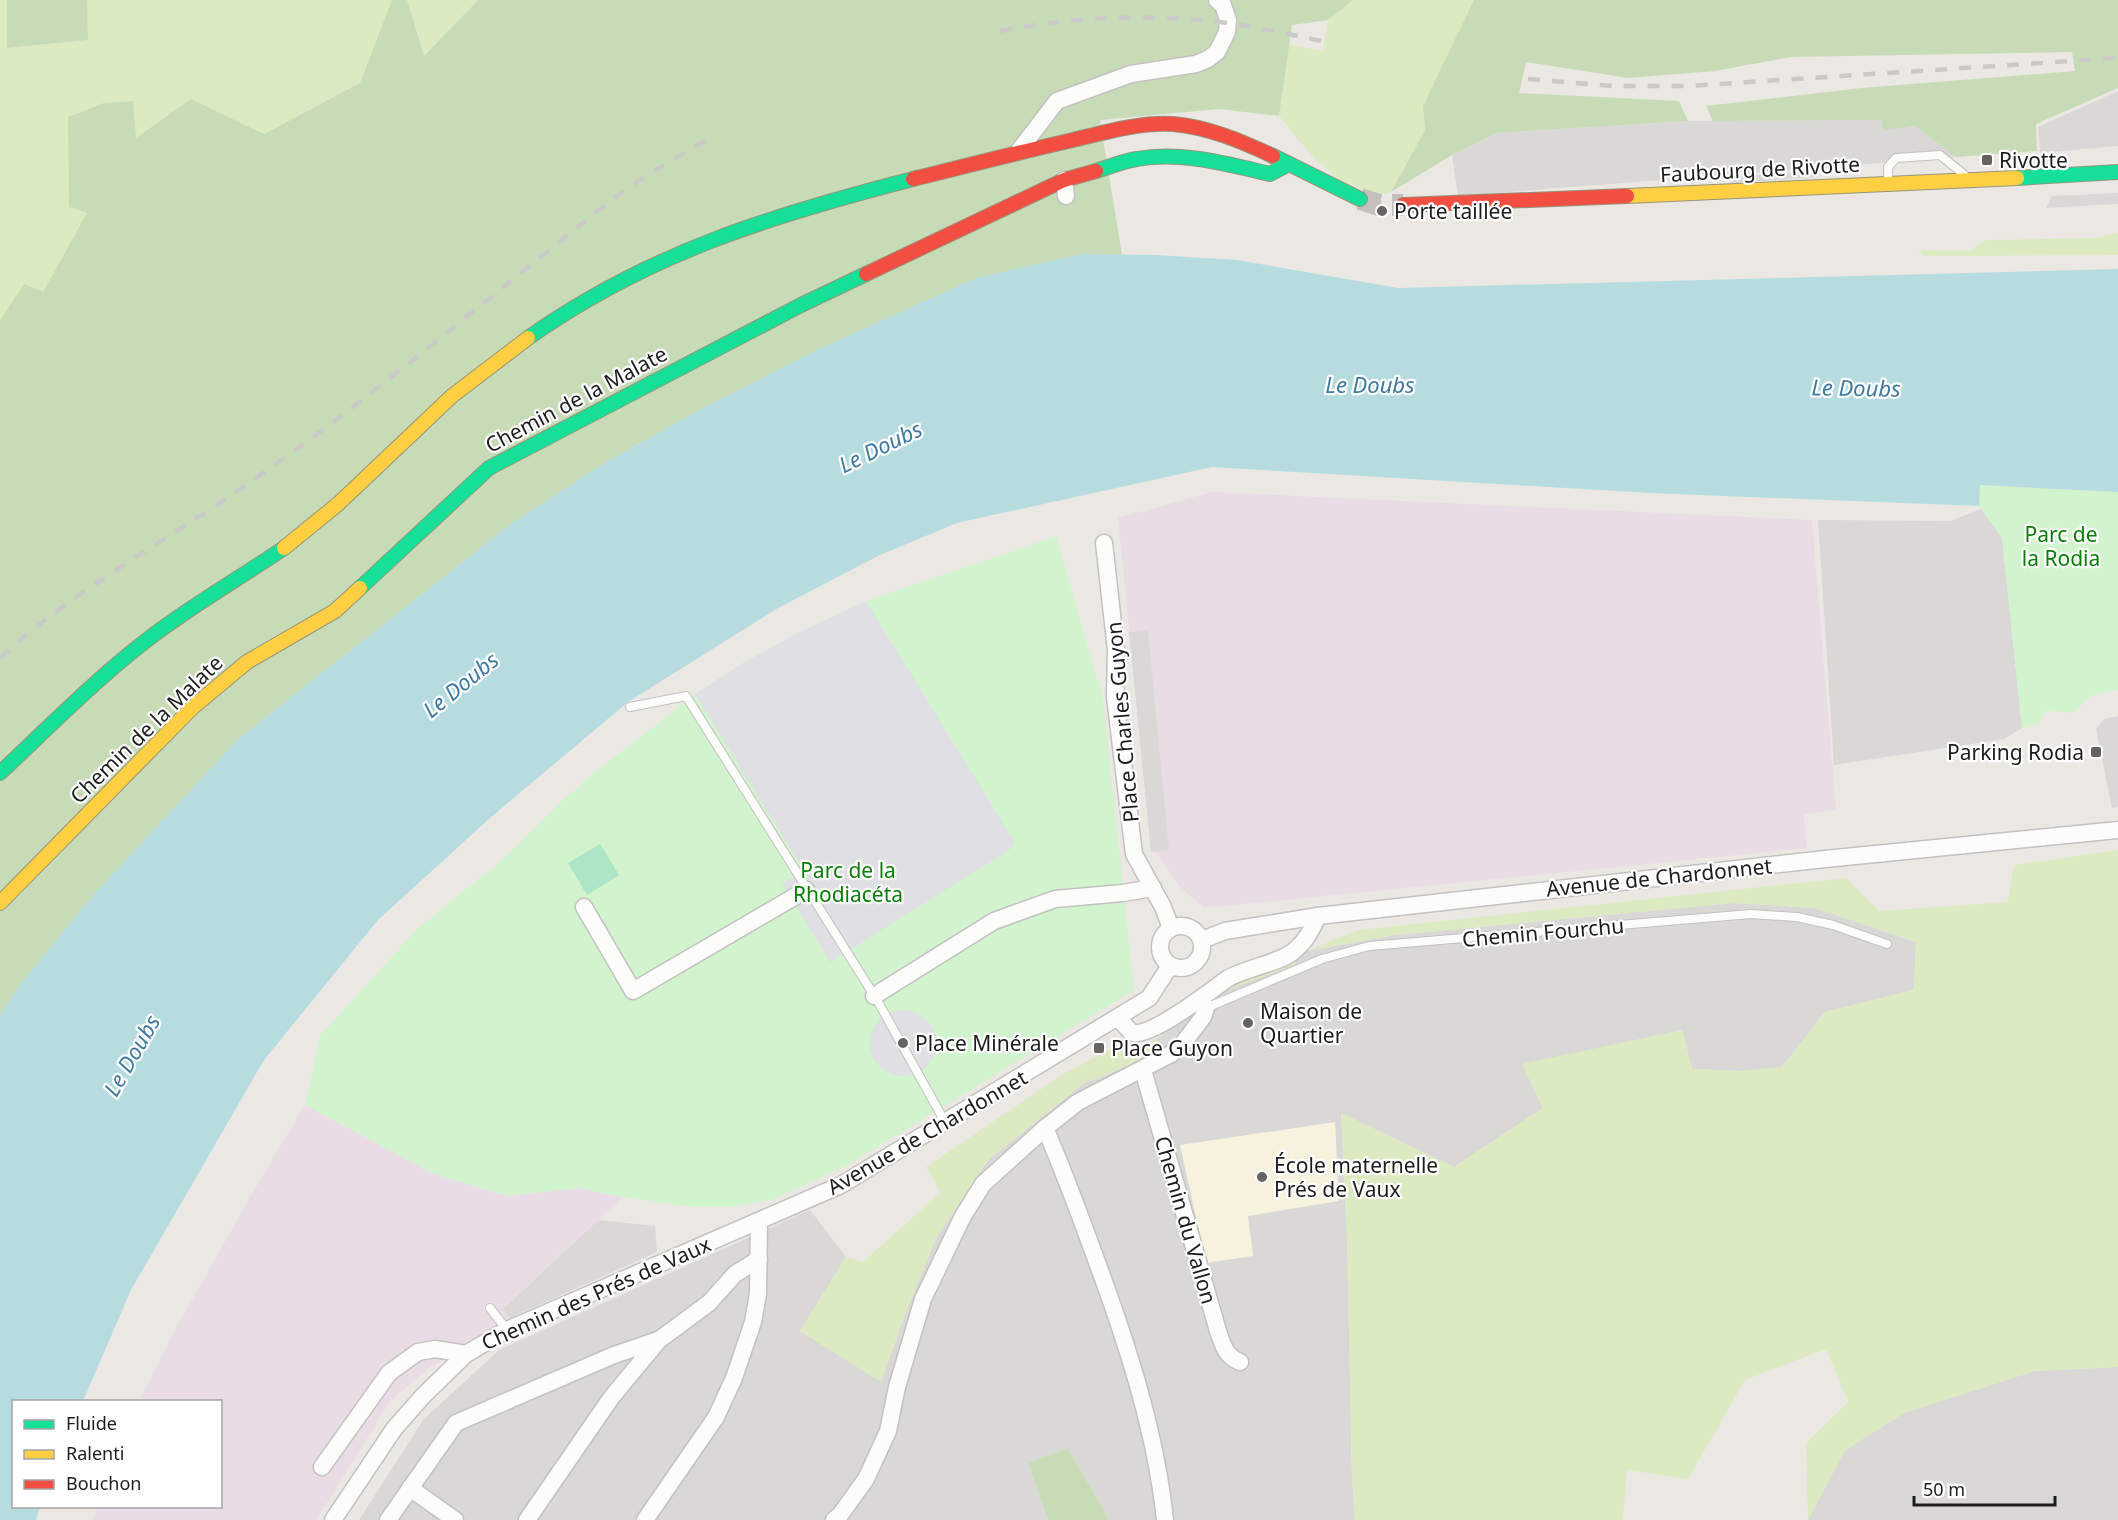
<svg xmlns="http://www.w3.org/2000/svg" width="2118" height="1520" viewBox="0 0 2118 1520" font-family="'Noto Sans',sans-serif">
	<style>
		.residential { fill: #dad8d6 }
		.industrial { fill: #e9dce5 }
		.education { fill: #f6f2de }
		.religious { fill: #d9d8d6 }
		.grass { fill: #dbeac1 }
		.forest { fill: #c8dbb7 }
		.park { fill: #d1f3cd }
		.pitch { fill: #ade5c7 }
		.plaza { fill: #dfdfe4 }
		.water { fill: #b6dce0 }
		.lines { fill: none; stroke-linecap: round; stroke-linejoin: round }
		.secondary-tunnel { stroke: #c2bfbc; stroke-width: 22; stroke-dasharray: 22 11; stroke-linecap: butt }
		.lane-casing { stroke: #c3c2c0; stroke-width: 10 }
		.street-casing { stroke: #c3c2c0; stroke-width: 19 }
		.fast-casing { stroke: #96947c; stroke-width: 16 }
		.slow-casing { stroke: #96947c; stroke-width: 16 }
		.jam-casing { stroke: #96947c; stroke-width: 16 }
		.lane { stroke: #fcfcfb; stroke-width: 8 }
		.street { stroke: #fcfcfb; stroke-width: 16 }
		.fast { stroke: #16e098; stroke-width: 14 }
		.slow { stroke: #ffcf43; stroke-width: 14 }
		.jam { stroke: #f24e42; stroke-width: 14 }
		.rail { stroke: #c9c9c8; stroke-width: 4.5; stroke-dasharray: 12 12; stroke-linecap: butt }
		.poi-dot { fill: #646362; stroke: #fff; stroke-width: 2 }
		.labels { text-anchor: middle; dominant-baseline: central; stroke-width: 4.5; stroke-linejoin: round; paint-order: stroke }
		.poi-label { font-size: 21px; fill: #1c1c1c; stroke: #fff; text-anchor: start }
		.street-label { font-size: 21px; fill: #1c1c1c; stroke: #fff }
		.park-label { font-size: 21px; fill: #097e06; stroke: #fff }
		.water-label { font-size: 22px; font-style: italic; fill: #40799f; stroke: #fff }
	</style>
	<rect width="100%" height="100%" fill="#ebe8e4"/>
	<!-- residential -->
	<g class="residential">
		<path d="M2118 91V146L2040 153 2038 127Z"/>
		<path d="M1881 120 1883 129 1916 126 1956 157 1458 196 1452 155 1497 133 1688 121Z"/>
		<path d="M1733 903 1815 908 1916 942 1914 990 1825 1012 1782 1067 1742 1071 1692 1069 1682 1030 1523 1065 1543 1108 1454 1167 1341 1113 1347 1235 1352 1476 1355 1520H1109L1068 1448 1028 1463 1048 1520H359L423 1420 499 1350 810 1210 846 1257 800 1331 881 1381 936 1238 988 1160 1084 1083 1144 1060 1161 1049 1156 1039 1228 989 1230 984 1307 951 1395 935Z"/>
		<path d="M598 1220 655 1226 657 1252 510 1318 502 1310Z"/>
		<path d="M2118 1367V1520H1808L1845 1450 1904 1413 2035 1371Z"/>
	</g>
	<!-- industrial -->
	<g class="industrial">
		<path d="M1212 492 1812 520 1836 810 1803 814 1807 848 1204 908 1180 887 1151 846 1118 518Z"/>
		<path d="M305 1105 434 1174 507 1196 579 1188 623 1197 502 1309 510 1318 431 1367 391 1400 316 1520H92L97 1507 220 1506V1402L139 1401 172 1335 249 1199Z"/>
	</g>
	<!-- education -->
	<path class="education" d="M1335 1122 1339 1201 1248 1216 1253 1256 1206 1263 1180 1145Z"/>
	<!-- religious -->
	<g class="religious">
		<path d="M1818 171V177L1732 183 1731 177Z"/>
		<path d="M2118 193V204L2046 208 2052 196Z"/>
		<path d="M1981 509 2002 537 2022 728 2004 739 1834 765 1818 520 1950 521Z"/>
		<path d="M1148 631 1169 850 1151 852 1129 632Z"/>
		<path d="M2118 716V807L2112 808 2096 729 2104 719Z"/>
		<path d="M980 1178 924 1283 896 1358 881 1429 874 1422 881 1382 905 1314 936 1238Z"/>
	</g>
	<!-- grass -->
	<g class="grass">
		<path d="M0 0H7L8 48 88 40 87 0H392L360 83 264 134 191 99 87 213 43 293 0 321Z"/>
		<path d="M407 0H478L424 56Z"/>
		<path d="M1353 0H1474L1423 106 1425 130 1391 192 1377 196 1337 178 1311 155 1279 116 1288 44 1323 51 1328 20Z"/>
		<path d="M2118 233V255L1923 256 1918 250 1970 251 1986 240 2096 238Z"/>
		<path d="M2118 850V1367L2035 1371 1904 1413 1845 1450 1808 1520 1806 1443 1848 1402 1826 1349 1745 1380 1688 1479 1627 1470 1623 1520H1355L1352 1476 1347 1235 1341 1113 1454 1167 1543 1108 1522 1064 1682 1030 1692 1069 1742 1071 1782 1067 1825 1012 1914 990 1916 942 1815 908 1733 903 1395 935 1307 951 1358 930 1846 878 1879 911 2008 902 2014 865Z"/>
		<path d="M1293 957 1296 964 1228 990 1230 984Z"/>
		<path d="M1156 1039 1162 1049 1144 1060 1084 1083 988 1160 936 1238 905 1314 881 1382 800 1331 846 1257 863 1262 941 1192 926 1167 1065 1073 1115 1047 1133 1049Z"/>
	</g>
	<!-- forest -->
	<g class="forest">
		<path d="M7 0H87L88 40 7 48Z"/>
		<path d="M392 0H407L424 56 478 0H1353L1328 20 1292 25 1279 116 1219 109 1100 120 1122 255 1082 254 819 349 703 408 603 464 511 524 237 740 0 1024V321L24 284 43 292 87 213 69 207 68 117 104 103 133 101 136 138 191 99 264 134 360 83Z"/>
		<path d="M1474 0H2118V88L2036 124 2037 151 1956 157 1915 126 1883 130 1881 120 1713 121 1706 106 1861 88 2075 71 2072 52 1791 57 1715 71 1628 78 1526 62 1519 93 1679 101 1688 121 1497 133 1452 155 1391 192 1425 130 1423 106Z"/>
		<path d="M1068 1448 1109 1520H1048L1028 1463Z"/>
	</g>
	<!-- park -->
	<g class="park">
		<path d="M1979 485 2118 492V690L2092 695 2073 713 2046 710 2038 725 2022 728 2002 538 1979 506Z"/>
		<path d="M1056 536 1097 680H1099L1103 699 1134 990 846 1166 772 1200 730 1207H692L623 1197 579 1188 507 1196 434 1174 305 1105 320 1036 418 928 500 862 562 801 594 773 695 694 743 663 800 632 866 601Z"/>
	</g>
	<!-- pitch -->
	<path class="pitch" d="M600 844 619 875 587 895 568 863Z"/>
	<!-- plaza -->
	<g class="plaza">
		<path d="M866 601 1015 843 1008 851 830 962 782 883 804 870 695 694 743 663 800 632Z"/>
		<circle cx="903" cy="1043" r="33"/>
	</g>
	<!-- water -->
	<path class="water" d="M1082 254 1156 255 1237 260 1398 288 2118 269V492L1980 485 1979 506 1650 493 1212 467 957 523 880 555 778 608 628 702 490 818 378 920 264 1060 131 1290 83 1401 14 1402V1506L40 1507 36 1520H0V1016L20 984 96 892 237 740 511 524 603 464 703 408 819 349 976 278Z"/>
	<g class="lines">
		<!-- secondary-tunnel -->
		<path class="secondary-tunnel" d="M1360 199 1379 205H1403"/>
		<defs>
			<g id="lane">
				<path d="M1888 180V167L1896 158 1940 155 1967 177"/>
				<path d="M630 707 686 696 877 1000 945 1122"/>
				<path d="M1206 1008 1322 959 1369 946 1751 914 1797 917 1833 925 1887 944"/>
				<path d="M490 1308 507 1330"/>
			</g>
			<g id="street">
				<path d="M1018 152 1057 101 1131 74 1196 64 1208 59 1217 52 1227 32 1228 20 1223 5 1217 0"/>
				<path d="M1064 180 1066 196"/>
				<path d="M1104 543 1116 650 1115 697 1134 854 1163 907 1171 928"/>
				<path d="M584 907 633 991 806 890"/>
				<circle cx="1181" cy="947" r="21"/>
				<path d="M1202 940 1225 931 1318 916 1825 859 2118 830"/>
				<path d="M874 996 994 921 1055 899 1123 893 1153 888"/>
				<path d="M1118 1018 1132 1033C1152 1037 1209 992 1227 979 1244 968 1282 963 1295 950 1306 941 1312 929 1318 916"/>
				<path d="M1143 1070 1218 1331C1223 1345 1225 1356 1240 1362"/>
				<path d="M1045 1128C1066 1176 1083 1224 1101 1273 1130 1353 1156 1435 1165 1520"/>
				<path d="M322 1467 389 1373 418 1352 435 1349 466 1354"/>
				<path d="M410 1488 455 1520"/>
				<path d="M333 1520 394 1429 423 1396 466 1354 507 1330 841 1185 1149 998 1170 966"/>
				<path d="M388 1520 456 1423 614 1355 658 1340"/>
				<path d="M527 1520 611 1398 659 1340 709 1303 735 1274 759 1259"/>
				<path d="M645 1520 716 1417 734 1378 753 1322 758 1294 759 1221"/>
				<path d="M834 1520 840 1515 866 1479 888 1431 897 1387 923 1299 963 1216 983 1184 1045 1128 1078 1102 1171 1054 1181 1046 1203 1017 1206 1008 1200 1001"/>
			</g>
			<g id="fast">
				<path d="M1273 156 1360 199"/>
				<path d="M1096 171C1109 167 1123 161 1137 159 1181 151 1227 164 1270 174L1289 164"/>
				<path d="M2017 178 2118 172"/>
				<path d="M528 338C648 253 773 215 913 179"/>
				<path d="M360 588 489 468 801 305 866 274"/>
				<path d="M0 773C47 729 92 683 143 643 187 608 237 580 284 548"/>
			</g>
			<g id="slow">
				<path d="M1627 196 2017 178"/>
				<path d="M284 548 338 504 452 396 528 338"/>
				<path d="M0 903 193 707 247 662 335 611 360 588"/>
			</g>
			<g id="jam">
				<path d="M913 179C966 166 1020 152 1073 140 1106 132 1140 122 1173 124 1208 127 1241 141 1273 156"/>
				<path d="M1403 205 1627 196"/>
				<path d="M866 274 1064 180 1096 171"/>
			</g>
		</defs>
		<!-- lane casing -->
		<use href="#lane" class="lane-casing"/>
		<!-- street casing -->
		<use href="#street" class="street-casing"/>
		<!-- fast casing -->
		<use href="#fast" class="fast-casing"/>
		<!-- slow casing -->
		<use href="#slow" class="slow-casing"/>
		<!-- jam casing -->
		<use href="#jam" class="jam-casing"/>
		<!-- lane -->
		<use href="#lane" class="lane"/>
		<!-- street -->
		<use href="#street" class="street"/>
		<!-- fast -->
		<use href="#fast" class="fast"/>
		<!-- slow -->
		<use href="#slow" class="slow"/>
		<!-- jam -->
		<use href="#jam" class="jam"/>
		<!-- rail -->
		<g class="rail">
			<path d="M1000 31C1076 16 1159 13 1236 24 1265 29 1293 35 1322 41"/>
			<path d="M1528 79 1612 86H1688L2118 58"/>
			<path d="M0 658C75 589 166 541 249 483 376 395 493 294 614 198L644 177 711 137"/>
		</g>
	</g>
	<!-- markers -->
	<g class="poi-dot">
		<rect x="1981" y="154" width="12" height="12" rx="3"/>
		<circle cx="1382" cy="211" r="6"/>
		<rect x="2090" y="746" width="12" height="12" rx="3"/>
		<circle cx="1248" cy="1023" r="6"/>
		<circle cx="903" cy="1043" r="6"/>
		<rect x="1093" y="1042" width="12" height="12" rx="3"/>
		<circle cx="1262" cy="1177" r="6"/>
	</g>
	<g class="labels">
		<!-- poi labels -->
		<g class="poi-label">
			<text x="1999" y="160">Rivotte</text>
			<text x="1394" y="211">Porte taillée</text>
			<text x="2084" y="752" text-anchor="end">Parking Rodia</text>
			<text x="1260" y="1011">Maison de<tspan x="1260" dy="24">Quartier</tspan></text>
			<text x="915" y="1043">Place Minérale</text>
			<text x="1111" y="1048">Place Guyon</text>
			<text x="1274" y="1165">École maternelle<tspan x="1274" dy="24">Prés de Vaux</tspan></text>
		</g>
		<!-- street labels -->
		<g class="street-label">
			<text transform="translate(1760 169) rotate(-3)">Faubourg de Rivotte</text>
			<text transform="translate(576 399) rotate(-28)">Chemin de la Malate</text>
			<text transform="translate(1122 722) rotate(-95)">Place Charles Guyon</text>
			<text transform="translate(146 729) rotate(-44)">Chemin de la Malate</text>
			<text transform="translate(1659 877) rotate(-6)">Avenue de Chardonnet</text>
			<text transform="translate(1543 932) rotate(-5)">Chemin Fourchu</text>
			<text transform="translate(927 1132) rotate(-30)">Avenue de Chardonnet</text>
			<text transform="translate(1186 1220) rotate(74)">Chemin du Vallon</text>
			<text transform="translate(596 1293) rotate(-24)">Chemin des Prés de Vaux</text>
		</g>
		<!-- park labels -->
		<g class="park-label">
			<text x="2061" y="534">Parc de<tspan x="2061" dy="24">la Rodia</tspan></text>
			<text x="848" y="870">Parc de la<tspan x="848" dy="24">Rhodiacéta</tspan></text>
		</g>
		<!-- water labels -->
		<g class="water-label">
			<text x="1370" y="384">Le Doubs</text>
			<text transform="translate(1856 387) rotate(1)">Le Doubs</text>
			<text transform="translate(880 446) rotate(-26)">Le Doubs</text>
			<text transform="translate(460 684) rotate(-39)">Le Doubs</text>
			<text transform="translate(131 1055) rotate(-60)">Le Doubs</text>
		</g>
	</g>
	<!-- legend -->
	<rect x="12" y="1400" width="210" height="108" fill="#ffffff" stroke="#a4a4a4" stroke-width="1.5"/>
	<rect x="24" y="1420" width="30" height="9" fill="#16e098" stroke="#a4a4a4" stroke-width="1.5"/>
	<text x="66" y="1430" font-size="18" fill="#1c1c1c">Fluide</text>
	<rect x="24" y="1450" width="30" height="9" fill="#ffcf43" stroke="#a4a4a4" stroke-width="1.5"/>
	<text x="66" y="1460" font-size="18" fill="#1c1c1c">Ralenti</text>
	<rect x="24" y="1480" width="30" height="9" fill="#f24e42" stroke="#a4a4a4" stroke-width="1.5"/>
	<text x="66" y="1490" font-size="18" fill="#1c1c1c">Bouchon</text>
	<!-- scale -->
	<path d="M1914 1496v9h141v-9" fill="none" stroke="#1c1c1c" stroke-width="3"/>
	<text x="1923" y="1496" font-size="18" fill="#1c1c1c" stroke="#ffffff" stroke-width="4.5" paint-order="stroke">50 m</text>
</svg>
